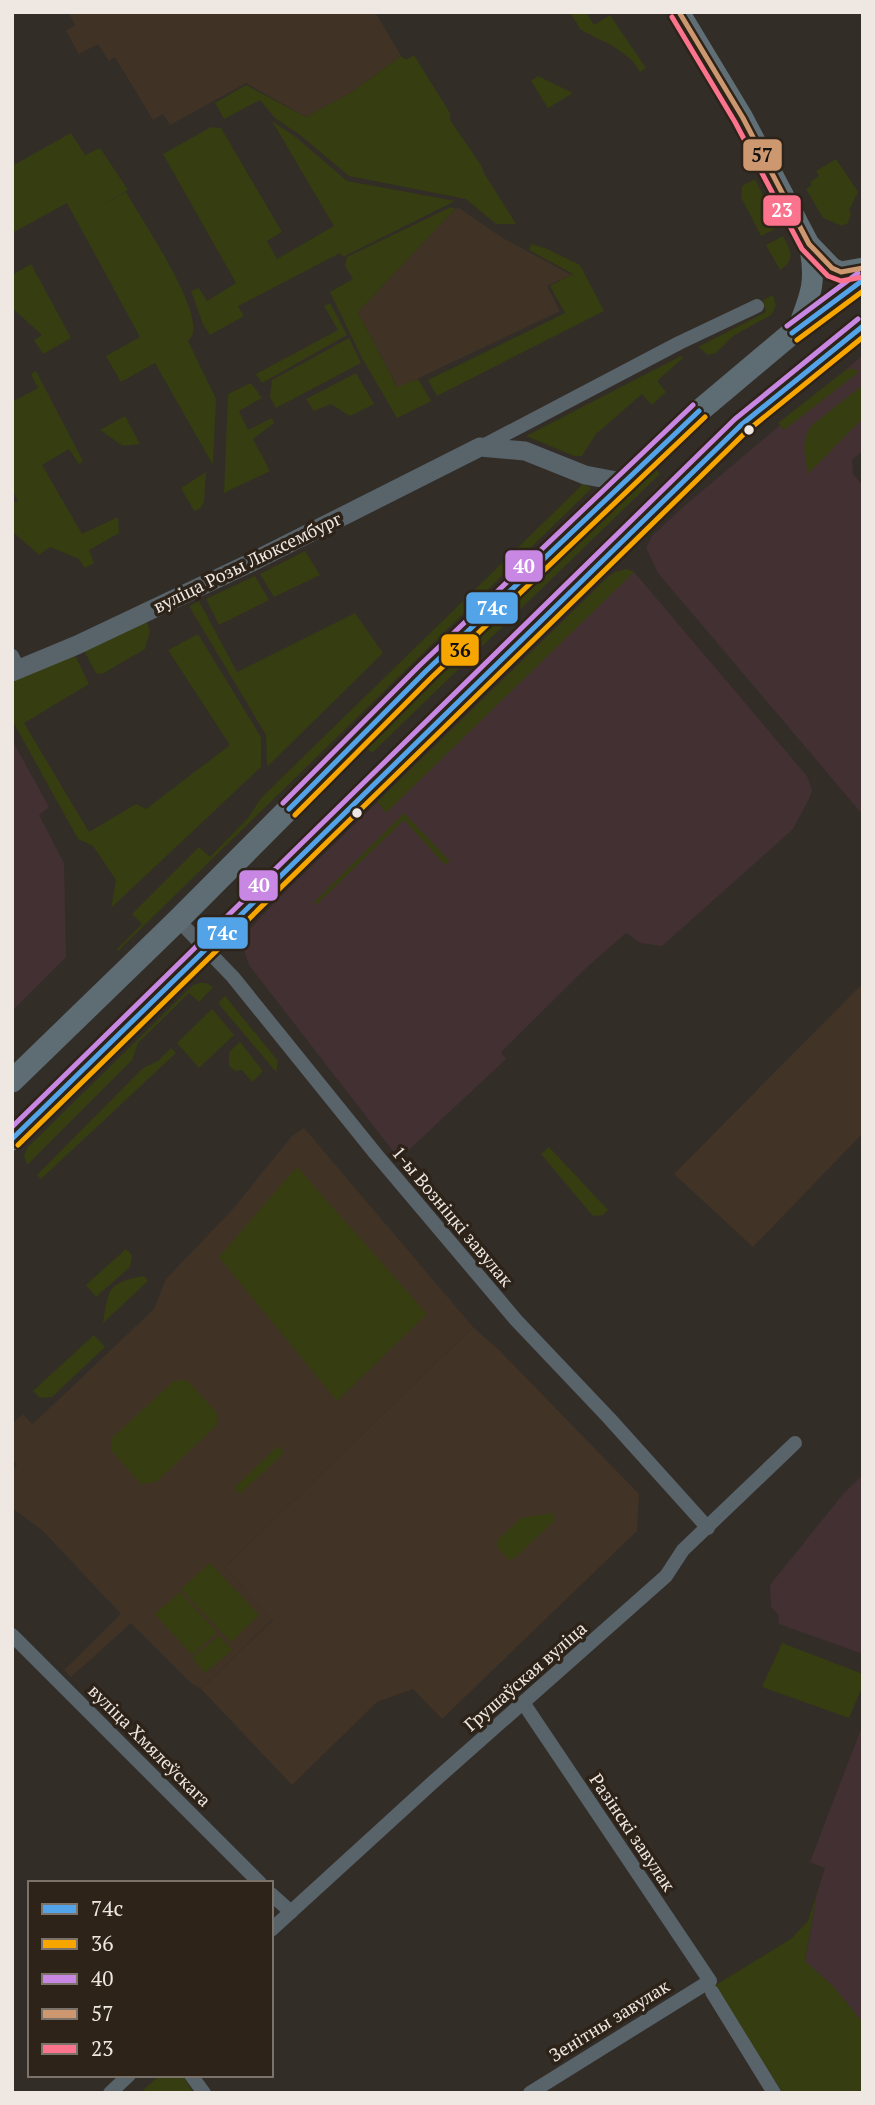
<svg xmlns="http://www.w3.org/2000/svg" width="875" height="2105" viewBox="0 0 875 2105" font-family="'PT Serif',serif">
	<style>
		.commercial { fill: #433033 }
		.built { fill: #413325 }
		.education { fill: #403326 }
		.green { fill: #363d10 }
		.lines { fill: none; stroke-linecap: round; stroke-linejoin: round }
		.minor { stroke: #58636a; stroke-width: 14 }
		.tertiary { stroke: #58636a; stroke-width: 19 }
		.secondary { stroke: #606e76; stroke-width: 21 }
		.primary { stroke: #5e6c73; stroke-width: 23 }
		.bus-1-casing { stroke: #2d2319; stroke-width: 10 }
		.bus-2-casing { stroke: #2d2319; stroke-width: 10 }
		.bus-3-casing { stroke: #2d2319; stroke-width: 10 }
		.bus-4-casing { stroke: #2d2319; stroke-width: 10 }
		.bus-5-casing { stroke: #2d2319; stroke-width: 10 }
		.bus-1 { stroke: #53a3e8; stroke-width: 5 }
		.bus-2 { stroke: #f7a600; stroke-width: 5 }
		.bus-3 { stroke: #c787e3; stroke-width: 5 }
		.bus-4 { stroke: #cd976f; stroke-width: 5 }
		.bus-5 { stroke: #fc738d; stroke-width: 5 }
		.bus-dot { fill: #efe8e2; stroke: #2d2319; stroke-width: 2.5 }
		.labels { text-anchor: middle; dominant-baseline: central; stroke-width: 7; stroke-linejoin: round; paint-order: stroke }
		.street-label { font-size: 18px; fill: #efe8e2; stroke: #2d2319 }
		.line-badge { stroke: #2d2319; stroke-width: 2.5 }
		.badge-label { font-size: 19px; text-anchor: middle; font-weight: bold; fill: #fff }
		.pale-badge-label { font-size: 19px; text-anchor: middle; font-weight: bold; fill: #111 }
	</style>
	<rect width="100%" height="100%" fill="#332d28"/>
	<!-- commercial -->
	<g class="commercial">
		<path d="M863 355V451L852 460 853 474 863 486V815L658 573 646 548 652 536 682 508Z"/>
		<path d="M627 569 634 572 807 776 812 790 810 797 793 829 662 946 641 943 626 933 586 968 501 1052 506 1059 399 1159 249 965 243 948 245 934 278 899 608 577 615 572Z"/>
		<path d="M12 740 49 807 39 815 64 863 66 957 12 1011Z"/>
		<path d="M863 1475V1654L779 1624 778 1614 771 1607 770 1585 844 1493Z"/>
		<path d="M863 1724V2023L834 1987 805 1961 817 1893 825 1868 810 1862Z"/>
	</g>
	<!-- built -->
	<g class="built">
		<path d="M863 983V1133L753 1247 674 1174Z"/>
		<path d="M473 1327 500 1351 639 1494 637 1531 442 1719 413 1689 377 1702 292 1785 201 1689 273 1620 225 1567Z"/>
	</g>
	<!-- education -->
	<g class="education">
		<path d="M68 12H375L401 56 352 92 306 117 246 83 170 125 163 114 153 120 115 57 109 61 98 44 79 54 66 31 75 25Z"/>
		<path d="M459 208 501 237 571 275 547 286 560 311 398 388 358 312 455 209Z"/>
		<path d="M304 1128 473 1327 225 1567 273 1619 201 1689 191 1683 131 1623 71 1677 64 1670 121 1614 42 1530 12 1508V1470L17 1465 12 1459V1424L23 1414 32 1424 35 1422 154 1309 166 1279 232 1210 292 1136Z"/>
	</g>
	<!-- green -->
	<g class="green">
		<path d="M573 12H586L594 25 610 15 646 68 640 72 632 60 613 46 581 30 571 14Z"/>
		<path d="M414 55 450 113V120L481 165 484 173 516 224H496L466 199 349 176 300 135 275 118 260 100 224 119 215 103 246 85 306 117 352 92 401 56 406 60Z"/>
		<path d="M538 76 573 93 548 108 531 81Z"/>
		<path d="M272 121 297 138 347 181 455 201 343 257 340 253 238 306 244 316 210 335 203 324 191 291 199 288 207 301 236 283 163 154 211 127 221 128 282 232 267 241 277 259 334 226Z"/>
		<path d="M71 133 85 155 100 148 128 190 98 208 126 192C142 220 198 303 193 331 193 336 191 337 188 341L216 399 213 465 155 363 121 382 106 356 140 337 67 203 12 233V166Z"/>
		<path d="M836 159 858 192 849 210 851 213 848 223 842 226 823 218 806 189 812 185 810 182 819 176 816 171Z"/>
		<path d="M755 179 779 227 761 236 741 197 742 186Z"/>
		<path d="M451 207 455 209 358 312 397 387 418 379 431 401 397 418 362 358 330 292 353 279 345 266 347 257Z"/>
		<path d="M783 236C791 251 796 259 780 270L766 245Z"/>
		<path d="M531 244 545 248 580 265 604 311 437 396 428 380 565 313 550 286 573 274 529 250Z"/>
		<path d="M31 264 71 338 43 354 34 340 42 335 12 308V275Z"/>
		<path d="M773 295 776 306 771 315 733 336 716 353 708 355 698 347 766 312 763 300Z"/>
		<path d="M330 303 347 335 262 383 256 374 338 330 324 306Z"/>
		<path d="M349 338 361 363 276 408 270 397 272 380Z"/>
		<path d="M681 356 684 357 657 381 666 392 652 405 642 394 596 434 582 456H574L526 436Z"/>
		<path d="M847 369H856L859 372 784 430 778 423Z"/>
		<path d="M36 371 83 461 79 464 69 449 42 465 82 534 118 517 119 533 89 550 94 563 85 568 79 559 50 547 39 555 12 531V504L18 500 12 491V402L38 388 31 374Z"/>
		<path d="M356 373 374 404 350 416 331 404 314 411 306 399Z"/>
		<path d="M251 383 262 398 239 411 248 430 272 418 274 423 253 439 270 471 224 493 228 394Z"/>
		<path d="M863 385V418L808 474C805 456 800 440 812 425Z"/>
		<path d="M125 416 140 444 123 446 100 430Z"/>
		<path d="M655 468 660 474 372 753 366 748Z"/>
		<path d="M206 472 204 502 201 508 194 511 181 488Z"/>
		<path d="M583 484 590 487 591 489 118 951 117 949 142 924 132 914 199 847 210 857 249 817 261 798Z"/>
		<path d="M305 551 320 575 274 597 260 574Z"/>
		<path d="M627 569 634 572 386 813 377 802 608 577 615 572Z"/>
		<path d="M255 576 269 600 219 625 206 599Z"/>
		<path d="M199 601 237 672 355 613 383 653 267 767 266 735 189 606Z"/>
		<path d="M145 616 150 631 145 649 102 674 96 673 82 647Z"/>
		<path d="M198 634 261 737V767L111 908 116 880 93 846 78 839 12 720V676L73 651 89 684 24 723 89 832 136 804 146 809 230 745 168 650Z"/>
		<path d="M404 813 450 861 445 865 404 820 317 904 314 902Z"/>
		<path d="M199 983H206L213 987 199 1002 189 993 138 1043 132 1060 27 1165 24 1155 28 1147 193 985Z"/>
		<path d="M225 996 278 1061 276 1072 218 1003Z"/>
		<path d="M212 1009 234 1035 199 1068 177 1043Z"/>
		<path d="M240 1042 263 1071 252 1082 242 1070 235 1071 229 1066V1052Z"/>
		<path d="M171 1048 176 1053 41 1179 37 1175 143 1068 158 1061Z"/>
		<path d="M549 1147 608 1210 603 1215 593 1216 541 1154Z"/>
		<path d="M297 1167 427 1314 337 1401 219 1257Z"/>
		<path d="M126 1249 132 1255 130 1267 96 1297 86 1285Z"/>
		<path d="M144 1276 148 1281 103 1323C109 1288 107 1283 144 1276Z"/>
		<path d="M94 1335 105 1347 52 1397 40 1398 33 1391Z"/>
		<path d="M187 1380 218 1414 217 1425 156 1482 141 1484 112 1451V1438L174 1381Z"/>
		<path d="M278 1446 284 1453 240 1494 234 1488Z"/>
		<path d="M553 1513 555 1520 515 1558 509 1560 497 1547V1541L521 1518Z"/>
		<path d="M210 1563 259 1615 231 1642 181 1589Z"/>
		<path d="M180 1592 217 1632 192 1655 155 1614Z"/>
		<path d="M219 1635 232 1650 205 1673 192 1658Z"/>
		<path d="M782 1643 863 1674V1685L849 1718 762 1687Z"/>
		<path d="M817 1893 805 1961 834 1987 863 2023V2093H783L716 1989H709L791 1939 808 1921Z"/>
		<path d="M160 2075H182L194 2093H140Z"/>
	</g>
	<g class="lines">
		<!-- minor -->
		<g class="minor">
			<path d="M481 447 679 343 757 306"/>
			<path d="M12 656 19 670"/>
			<path d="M178 920 233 977 375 1153 516 1320 609 1418 708 1528"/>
			<path d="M12 1635 260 1883"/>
			<path d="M524 1704 710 1981 530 2093"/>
			<path d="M271 1894 291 1912"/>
			<path d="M271 1930 432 1783 657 1584 666 1576 683 1550 795 1443"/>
			<path d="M712 1992 774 2093"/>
			<path d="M191 2075 204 2093"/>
			<path d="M110 2093 129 2075"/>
		</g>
		<!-- tertiary -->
		<path class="tertiary" d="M12 672 77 645 250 563 480 447 525 451 585 475 622 482"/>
		<!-- secondary -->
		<g class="secondary">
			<path d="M679 12 743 118 809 244 832 268 841 272 863 268"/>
			<path d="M798 328C811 294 817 281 809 244"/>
		</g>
		<!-- primary -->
		<g class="primary">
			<path d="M12 1081 178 920 425 672 685 423 798 328 863 280"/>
			<path d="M12 1139 741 425 819 360 863 326"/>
		</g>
		<defs>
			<g id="bus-1">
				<path d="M792 333 863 280"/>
				<path d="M289 809 425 672 699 411"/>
				<path d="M12 1139 741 425 863 326"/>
			</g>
			<g id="bus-2">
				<path d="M797 340 863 291"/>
				<path d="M295 815 431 678 705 417"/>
				<path d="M18 1145 747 431 863 337"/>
			</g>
			<g id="bus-3">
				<path d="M787 326 858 273"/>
				<path d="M283 803 419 666 693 405"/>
				<path d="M12 1127 735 419 858 319"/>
			</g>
			<path id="bus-4" d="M679 12 743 118 809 244 832 268 841 272 863 268"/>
			<path id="bus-5" d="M672 17 735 122 802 249 828 276 841 281 863 277"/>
		</defs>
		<!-- bus-1 casing -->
		<use href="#bus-1" class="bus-1-casing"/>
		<!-- bus-2 casing -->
		<use href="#bus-2" class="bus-2-casing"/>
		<!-- bus-3 casing -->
		<use href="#bus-3" class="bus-3-casing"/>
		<!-- bus-4 casing -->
		<use href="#bus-4" class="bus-4-casing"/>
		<!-- bus-5 casing -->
		<use href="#bus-5" class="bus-5-casing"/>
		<!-- bus-1 -->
		<use href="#bus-1" class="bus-1"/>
		<!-- bus-2 -->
		<use href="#bus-2" class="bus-2"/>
		<!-- bus-3 -->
		<use href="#bus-3" class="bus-3"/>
		<!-- bus-4 -->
		<use href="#bus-4" class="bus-4"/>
		<!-- bus-5 -->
		<use href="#bus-5" class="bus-5"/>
	</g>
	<!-- markers -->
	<g class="bus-dot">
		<circle cx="749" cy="430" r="6"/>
		<circle cx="357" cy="813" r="6"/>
	</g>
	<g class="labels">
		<!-- street labels -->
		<g class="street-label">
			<text transform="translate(247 562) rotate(-26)">вуліца Розы Люксембург</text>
			<text transform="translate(453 1216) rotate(50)">1-ы Возніцкі завулак</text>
			<text transform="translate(525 1676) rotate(-41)">Грушаўская вуліца</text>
			<text transform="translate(150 1745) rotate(45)">вуліца Хмялеўскага</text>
			<text transform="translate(633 1832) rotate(56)">Разінскі завулак</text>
			<text transform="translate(609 2020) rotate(-32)">Зенітны завулак</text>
		</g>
	</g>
	<g class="line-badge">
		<rect x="742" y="138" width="41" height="34" rx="7" fill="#cd976f"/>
		<rect x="762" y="194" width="40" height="33" rx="7" fill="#fc738d"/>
		<rect x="504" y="549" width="40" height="34" rx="7" fill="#c787e3"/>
		<rect x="465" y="591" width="54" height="34" rx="7" fill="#53a3e8"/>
		<rect x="440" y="633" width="40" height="34" rx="7" fill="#f7a600"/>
		<rect x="238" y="869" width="41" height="33" rx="7" fill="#c787e3"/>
		<rect x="196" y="916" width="53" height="34" rx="7" fill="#53a3e8"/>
	</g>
	<g class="badge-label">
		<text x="782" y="217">23</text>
		<text x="524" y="573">40</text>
		<text x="492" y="615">74с</text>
		<text x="259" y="892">40</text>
		<text x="222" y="940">74с</text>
	</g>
	<g class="pale-badge-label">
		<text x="762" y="162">57</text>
		<text x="460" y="657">36</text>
	</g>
	<!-- border -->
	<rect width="875" height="2105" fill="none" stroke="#efe8e2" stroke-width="28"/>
	<!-- legend -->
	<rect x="28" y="1881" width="245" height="196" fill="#2d2319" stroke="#7b7269" stroke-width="2"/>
	<rect x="42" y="1904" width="35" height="10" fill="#53a3e8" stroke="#7b7269" stroke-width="2"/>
	<text x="91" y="1916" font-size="21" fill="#efe8e2">74с</text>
	<rect x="42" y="1939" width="35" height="10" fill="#f7a600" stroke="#7b7269" stroke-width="2"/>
	<text x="91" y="1951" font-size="21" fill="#efe8e2">36</text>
	<rect x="42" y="1974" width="35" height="10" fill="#c787e3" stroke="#7b7269" stroke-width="2"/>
	<text x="91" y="1986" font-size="21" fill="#efe8e2">40</text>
	<rect x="42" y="2009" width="35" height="10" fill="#cd976f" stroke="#7b7269" stroke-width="2"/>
	<text x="91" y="2021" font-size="21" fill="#efe8e2">57</text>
	<rect x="42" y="2044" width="35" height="10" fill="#fc738d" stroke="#7b7269" stroke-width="2"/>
	<text x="91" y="2056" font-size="21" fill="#efe8e2">23</text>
</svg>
